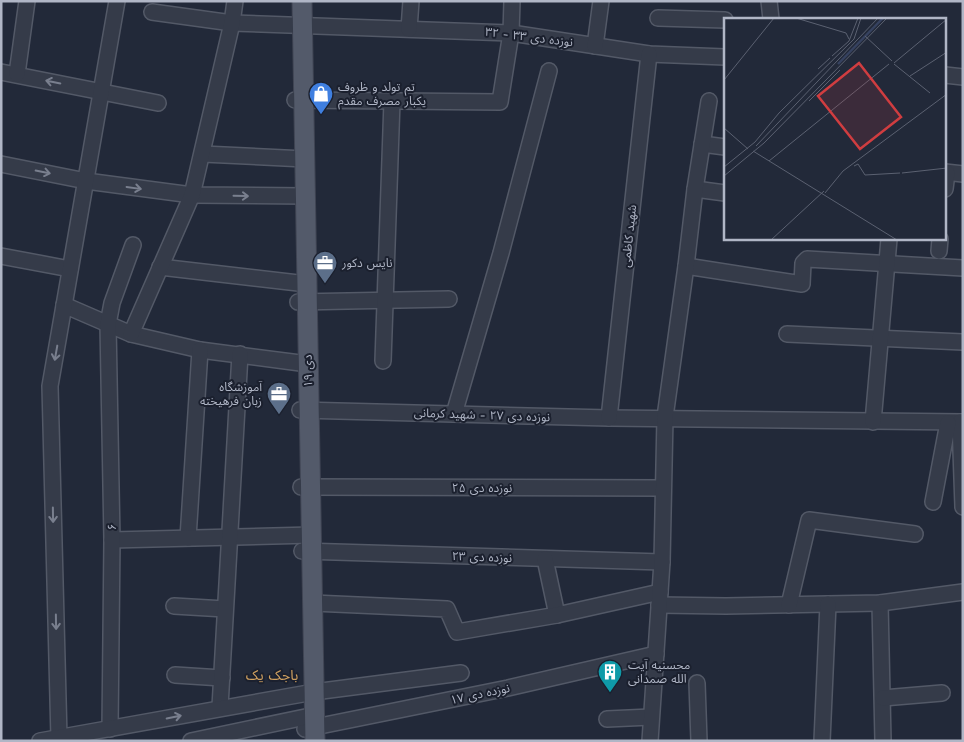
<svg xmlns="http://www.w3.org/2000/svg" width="964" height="742" viewBox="0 0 964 742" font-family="'Work Sans','Noto Sans Arabic',sans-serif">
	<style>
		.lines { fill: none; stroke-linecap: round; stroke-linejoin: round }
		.minor-casing { stroke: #535967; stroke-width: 18 }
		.major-casing { stroke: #3f4453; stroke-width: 21 }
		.minor { stroke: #353b49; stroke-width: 15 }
		.major { stroke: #535a6a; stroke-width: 19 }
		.oneway { stroke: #797f8e }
		.labels { text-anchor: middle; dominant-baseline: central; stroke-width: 4; stroke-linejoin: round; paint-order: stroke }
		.street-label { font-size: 12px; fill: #b0b6c6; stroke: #1b202e }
		.poi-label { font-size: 12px; fill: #b0b6c6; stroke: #1b202e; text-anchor: start }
		.neighbourhood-label { font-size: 14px; fill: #d1a160; stroke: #1b202e }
		.inset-river { fill: none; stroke: #364260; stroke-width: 2.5 }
		.inset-road { fill: none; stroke: #5b6171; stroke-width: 1 }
		.view { fill: #d03d40; fill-opacity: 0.15; stroke: #d03d40; stroke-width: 2.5 }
		.inset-edge { fill: none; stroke: #b0b6c6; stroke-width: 2.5 }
	</style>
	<rect width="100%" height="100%" fill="#222939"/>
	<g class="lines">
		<defs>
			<g id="minor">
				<path d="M769 1 771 19"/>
				<path d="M152 12 232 23 511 33 649 54 725 57"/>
				<path d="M658 18 725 20"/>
				<path d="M409 29 411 1"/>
				<path d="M595 46 601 1"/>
				<path d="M1 72 158 103"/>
				<path d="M17 74 27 1"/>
				<path d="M945 75 963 77"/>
				<path d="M295 100 500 102 511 33 512 1"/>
				<path d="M702 144 725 147"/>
				<path d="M203 154 305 159"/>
				<path d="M1 164 86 181 192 195 306 196"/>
				<path d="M945 172 963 174"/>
				<path d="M695 189 725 193"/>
				<path d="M945 189 947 173"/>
				<path d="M939 251 940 239"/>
				<path d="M1 256 70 269"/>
				<path d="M686 266 802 284 803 263 807 259 963 268"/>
				<path d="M160 267 307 284"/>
				<path d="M298 302 449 299"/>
				<path d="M64 305 131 334 200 350 308 364"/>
				<path d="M131 334 192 195 232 23 235 1"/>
				<path d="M787 334 963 342"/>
				<path d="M383 361 392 101"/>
				<path d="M300 410 609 418 963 422"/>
				<path d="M454 414 501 253 549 71"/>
				<path d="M609 418 649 54"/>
				<path d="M873 422 889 239"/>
				<path d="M960 422 963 507"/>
				<path d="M301 487 663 488"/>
				<path d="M933 502 948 423"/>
				<path d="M188 538 200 350"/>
				<path d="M112 540 312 535"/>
				<path d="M302 551 662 562"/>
				<path d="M545 559 557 615"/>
				<path d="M313 603 447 609 457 632 557 615 660 592"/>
				<path d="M880 603 883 741"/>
				<path d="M659 605 726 606 880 603 963 592"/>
				<path d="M789 605 809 520 915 534"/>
				<path d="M174 606 225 609"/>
				<path d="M175 675 222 678"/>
				<path d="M697 683 699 741"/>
				<path d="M883 698 942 693"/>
				<path d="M220 707 240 354"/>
				<path d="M607 719 651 717"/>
				<path d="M110 729 112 540 108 324 112 303 133 245"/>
				<path d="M305 729 508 688 656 654"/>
				<path d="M59 738 50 386 117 1"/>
				<path d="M40 741 314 692 461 673"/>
				<path d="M191 741 315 715"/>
				<path d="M650 741 662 562 665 417 686 266 695 189 709 101"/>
				<path d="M822 741 828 604"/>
			</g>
			<path id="major" d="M302 1 315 741"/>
		</defs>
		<!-- minor casing -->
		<use href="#minor" class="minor-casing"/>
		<!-- major casing -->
		<use href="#major" class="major-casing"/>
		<!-- minor -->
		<use href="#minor" class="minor"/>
		<!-- major -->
		<use href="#major" class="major"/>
	</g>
	<!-- one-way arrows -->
	<defs><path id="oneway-shaft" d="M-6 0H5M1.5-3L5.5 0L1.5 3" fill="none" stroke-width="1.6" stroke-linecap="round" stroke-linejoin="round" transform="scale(1.25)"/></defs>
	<g class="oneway">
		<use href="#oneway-shaft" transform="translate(53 82) rotate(-169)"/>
		<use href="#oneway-shaft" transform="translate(43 172) rotate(11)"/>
		<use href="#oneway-shaft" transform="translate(134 188) rotate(8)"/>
		<use href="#oneway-shaft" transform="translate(241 196) rotate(1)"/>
		<use href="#oneway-shaft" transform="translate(56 353) rotate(100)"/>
		<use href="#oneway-shaft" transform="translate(53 515) rotate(89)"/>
		<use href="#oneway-shaft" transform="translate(56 622) rotate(89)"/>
		<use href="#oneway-shaft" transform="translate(174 717) rotate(-12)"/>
	</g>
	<!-- icons -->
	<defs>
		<symbol id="shop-pin" viewBox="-11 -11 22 30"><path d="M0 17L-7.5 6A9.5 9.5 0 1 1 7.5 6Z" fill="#3f7fe0" stroke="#1b202e"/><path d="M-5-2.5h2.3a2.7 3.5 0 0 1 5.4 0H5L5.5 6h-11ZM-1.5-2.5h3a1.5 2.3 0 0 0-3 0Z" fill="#fff"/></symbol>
		<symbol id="office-pin" viewBox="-11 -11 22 30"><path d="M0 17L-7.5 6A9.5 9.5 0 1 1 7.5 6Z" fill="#5c6f8a" stroke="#1b202e"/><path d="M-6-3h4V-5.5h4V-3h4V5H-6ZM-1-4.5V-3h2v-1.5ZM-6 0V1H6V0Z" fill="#fff"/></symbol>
		<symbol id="building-pin" viewBox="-11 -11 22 30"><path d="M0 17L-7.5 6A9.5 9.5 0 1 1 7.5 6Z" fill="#0f9aa8" stroke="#1b202e"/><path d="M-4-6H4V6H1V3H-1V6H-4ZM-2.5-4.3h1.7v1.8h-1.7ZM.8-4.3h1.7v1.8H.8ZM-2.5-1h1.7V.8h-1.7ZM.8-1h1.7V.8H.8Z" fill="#fff"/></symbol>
	</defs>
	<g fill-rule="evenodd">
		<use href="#shop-pin" x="307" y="80" width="28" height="38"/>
		<use href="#office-pin" x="311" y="249" width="28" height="38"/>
		<use href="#office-pin" x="265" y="380" width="28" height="38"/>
		<use href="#building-pin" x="596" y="658" width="28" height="38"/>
	</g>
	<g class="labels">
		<!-- street labels -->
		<g class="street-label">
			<text transform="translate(529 37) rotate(7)">۳۲ - نوزده دی ۳۳</text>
			<text transform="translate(629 236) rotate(-84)">شهید کاظمی</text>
			<text transform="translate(308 371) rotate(-91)">۱۹ دی</text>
			<text transform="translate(482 415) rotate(2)">نوزده دی ۲۷ - شهید کرمانی</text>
			<text x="482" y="488">نوزده دی ۲۵</text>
			<text transform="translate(112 527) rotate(-91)">۶</text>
			<text transform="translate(482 557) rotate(2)">نوزده دی ۲۳</text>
			<text transform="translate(480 694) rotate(-12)">نوزده دی ۱۷</text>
		</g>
		<!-- poi labels -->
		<g class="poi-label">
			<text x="338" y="87">تم تولد و ظروف<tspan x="338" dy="14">یکبار مصرف مقدم</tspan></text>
			<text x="342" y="263">نایس دکور</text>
			<text x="262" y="387" text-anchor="end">آموزشگاه<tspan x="262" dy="14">زبان فرهیخته</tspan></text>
			<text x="628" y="665">محسنیه آیت<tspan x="628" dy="14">الله صمدانی</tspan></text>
		</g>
		<!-- neighbourhood labels -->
		<g class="neighbourhood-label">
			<text x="272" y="675">باجک یک</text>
		</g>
	</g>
	<!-- overview -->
	<g transform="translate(724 18)">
		<rect width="222" height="222" fill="#222939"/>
		<path class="inset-river" d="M114 46 159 0"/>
		<path class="inset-road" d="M72 0 122 15 125 21M141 18 168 43M108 38 125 23 134 0M170 45 223 1M170 46 206 75M94 51 106 40M186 58 223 34M0 62 50 0M85 83 116 52M0 110 24 131M32 128 154 0M29 133 173 222M45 143 165 46M130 148 134 146 141 157 176 155M0 149 31 124 55 95 130 21 137 0M178 155 223 150M0 158 40 125 163 0M101 175 119 153 223 76M47 222 100 173"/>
		<path class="view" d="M135 45 177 99 136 131 94 78Z"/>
		<rect width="222" height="222" class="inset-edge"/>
	</g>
	<!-- border -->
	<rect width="964" height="742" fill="none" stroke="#b0b6c6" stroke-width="5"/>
</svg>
